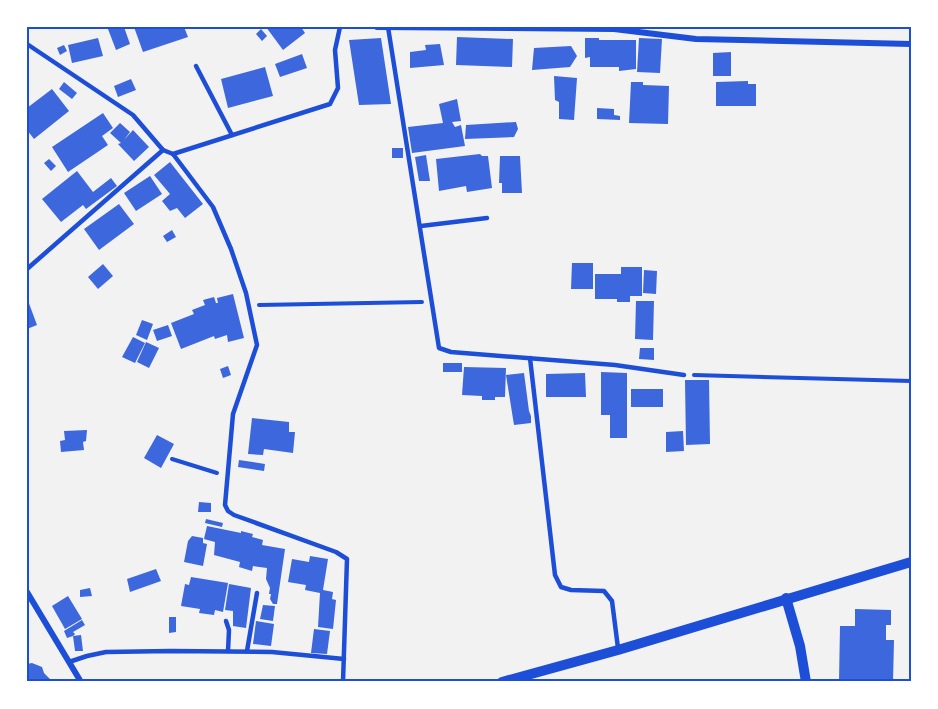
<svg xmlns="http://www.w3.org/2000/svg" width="938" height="709" viewBox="0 0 938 709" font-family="'Space Grotesk',sans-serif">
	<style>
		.building { fill: #3d67dc }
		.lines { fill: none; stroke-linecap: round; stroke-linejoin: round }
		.path { stroke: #1d4ed8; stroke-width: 4 }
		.service { stroke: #1d4ed8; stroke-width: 4.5 }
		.minor { stroke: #1d4ed8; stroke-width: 6 }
		.tertiary { stroke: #1d4ed8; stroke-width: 10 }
		.neatline { fill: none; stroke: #1d4ed8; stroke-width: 2 }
	</style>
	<rect width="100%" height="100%" fill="#f2f2f2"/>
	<!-- building -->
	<g class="building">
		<path d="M113 27H124L130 44 116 50 108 29Z"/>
		<path d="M134 27H184L188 37 143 52Z"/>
		<path d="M266 27H301L305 33 283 50Z"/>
		<path d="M261 29 267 36 262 41 256 34Z"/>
		<path d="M457 37 513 39 512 67 456 65Z"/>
		<path d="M98 38 103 56 72 63 68 45Z"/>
		<path d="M381 38 391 104 359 105 349 40Z"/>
		<path d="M585 38H599V40H636V69L619 71V67H590V57L585 58Z"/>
		<path d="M639 38 662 39 660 73 637 72Z"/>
		<path d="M440 44 444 65 410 68V52L426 50 425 45Z"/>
		<path d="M64 45 67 51 60 55 57 48Z"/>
		<path d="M571 46 577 56 570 67 532 70 534 48Z"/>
		<path d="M731 52V76H713V53Z"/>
		<path d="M302 54 307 68 280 77 275 64Z"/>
		<path d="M265 67 273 96 228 108 221 79Z"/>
		<path d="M554 76 577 78 574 120 559 119V102L555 100Z"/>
		<path d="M131 79 136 90 118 97 114 86Z"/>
		<path d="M748 81V84H756V106H716V82Z"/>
		<path d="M64 82 77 93 72 99 59 89Z"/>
		<path d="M631 82H643V85L669 86 668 124 629 123Z"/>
		<path d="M52 89 69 111 34 139 27 130V108Z"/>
		<path d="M457 99 461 121 452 122 455 127 461 125 465 146 412 153 408 127 443 123 439 104Z"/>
		<path d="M597 108 614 109V115L620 116V120L597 119Z"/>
		<path d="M103 113 113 128 102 136 108 145 68 172 52 147Z"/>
		<path d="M516 122 518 129 514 137 465 139 466 125Z"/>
		<path d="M120 123 130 132 124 140 133 130 149 147 134 161 118 144 121 143 110 133Z"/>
		<rect x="392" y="148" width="11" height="10"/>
		<path d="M480 154 482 156H488L492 188 467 192 466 186 439 191 436 159Z"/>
		<path d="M426 155 430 181H419L415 157Z"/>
		<path d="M500 156H520L522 193H502V183H499Z"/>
		<path d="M49 159 56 166 51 171 44 163Z"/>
		<path d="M170 162 203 204 185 218 177 208 170 211 162 201 170 194 154 175Z"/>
		<path d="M77 171 93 192 111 178 117 186 86 209 83 205 61 222 42 199Z"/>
		<path d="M150 176 162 194 136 211 124 193Z"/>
		<path d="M119 204 134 224 99 250 84 229Z"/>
		<path d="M172 230 176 237 167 242 163 236Z"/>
		<path d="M572 263H593V289H571Z"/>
		<path d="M103 264 113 276 98 289 88 277Z"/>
		<path d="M621 267H642V296H630V302H617V299H595V274H621Z"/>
		<path d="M644 270 657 271 656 294 643 293Z"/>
		<path d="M233 294 244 338 228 342 227 335 215 339 214 336 181 349 171 323 194 314 192 310 205 305 203 300 214 297 216 303H218L217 298Z"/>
		<path d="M27 298 37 325 27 329Z"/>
		<path d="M636 301H654L653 340 635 339Z"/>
		<path d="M142 320 153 324 147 340 136 335Z"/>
		<path d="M168 325 172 336 157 341 153 330Z"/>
		<path d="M133 337 145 343 135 363 122 357Z"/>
		<path d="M146 342 159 348 149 368 137 362Z"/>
		<path d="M640 348H654V360L639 359Z"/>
		<rect x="443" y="363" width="19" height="9"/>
		<path d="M228 366 231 375 223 378 220 369Z"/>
		<path d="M464 367 506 368 505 397H495V400H482V396L462 395Z"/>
		<path d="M601 372 627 373V438H610V415H601Z"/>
		<path d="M524 373 529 411 531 416V423L514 425 506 375Z"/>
		<path d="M585 373 586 397H546V374Z"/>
		<path d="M685 380H709L710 444 686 445Z"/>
		<rect x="631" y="389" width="32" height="18"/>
		<path d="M252 418 289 422V432H295L293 453 264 449 263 455 248 454Z"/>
		<path d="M87 430 86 441 83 442 84 450 61 452 60 441 65 440 64 431Z"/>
		<path d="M683 431 684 451 666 452V432Z"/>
		<path d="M157 435 174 444 161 468 144 458Z"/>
		<path d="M239 460 265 464 264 471 238 467Z"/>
		<path d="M199 502 211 503V512H198Z"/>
		<path d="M206 519 223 523 222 527 205 523Z"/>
		<path d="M207 526 241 533V531L253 534 252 537 263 540 262 545 285 549 277 604H273L270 599 271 594H269L270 588 266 579 267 568 253 566 252 571 239 567 240 562 214 555 215 542 204 539Z"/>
		<path d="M192 536 203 538V543L207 544 203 566 184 562 188 541Z"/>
		<path d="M310 556 328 559 323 590 333 592 332 599 336 600 333 629 318 627 320 593 305 590 306 585 288 582 292 559 309 562Z"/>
		<path d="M156 569 161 581 130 592 127 579Z"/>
		<path d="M191 577 228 583 223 612 215 610 214 615 199 613 200 609 181 606 185 584 189 585Z"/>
		<path d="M229 584 251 588 246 628 233 626V611L225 610Z"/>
		<path d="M90 588 92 596 80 597V590Z"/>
		<path d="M68 596 82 619 65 629 52 606Z"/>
		<path d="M263 605 275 606 273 621 260 619Z"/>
		<path d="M855 609 891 610V625H886V640H894L893 682H839L840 626H855Z"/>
		<path d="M169 617H176V632L169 633Z"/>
		<path d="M82 620 85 625 73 632 75 634 73 636 81 635 83 651H75L73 636 67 638 64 631Z"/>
		<path d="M256 621 274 624 271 646 253 644Z"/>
		<path d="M314 629 330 631 327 654 311 653Z"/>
		<path d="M32 663 42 667 44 673 53 682H27V664Z"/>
	</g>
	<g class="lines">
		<!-- path -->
		<g class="path">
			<path d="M259 305 422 302"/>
			<path d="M694 375 911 381"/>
			<path d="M172 459 217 473"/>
		</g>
		<!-- service -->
		<g class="service">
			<path d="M388 27 439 348 451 352 615 365 684 375"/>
			<path d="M27 44 133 115 163 150 173 154 213 207 231 249 246 293 257 345 233 414 225 505 228 511 234 515 336 552 347 559 343 682"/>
			<path d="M196 66 232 135"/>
			<path d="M173 154 330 104 338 88 335 50 340 27"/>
			<path d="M421 226 487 218"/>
			<path d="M27 269 163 150"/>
			<path d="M530 358 555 575 561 587 571 590 604 591 612 601 618 648"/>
			<path d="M226 621 229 630 228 651"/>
			<path d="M247 651 257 593"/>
			<path d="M69 662 87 656 106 652 171 651 272 652 344 659"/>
		</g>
		<!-- minor -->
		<g class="minor">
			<path d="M377 27 614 29 696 39 911 44"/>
			<path d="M27 592 81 682"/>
		</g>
		<!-- tertiary -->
		<g class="tertiary">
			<path d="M786 598 800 646 806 682"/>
			<path d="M502 682 618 650 911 562"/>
		</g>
	</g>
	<!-- border -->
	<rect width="938" height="709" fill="none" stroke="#ffffff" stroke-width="57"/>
	<rect x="28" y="28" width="882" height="652" class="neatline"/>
</svg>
